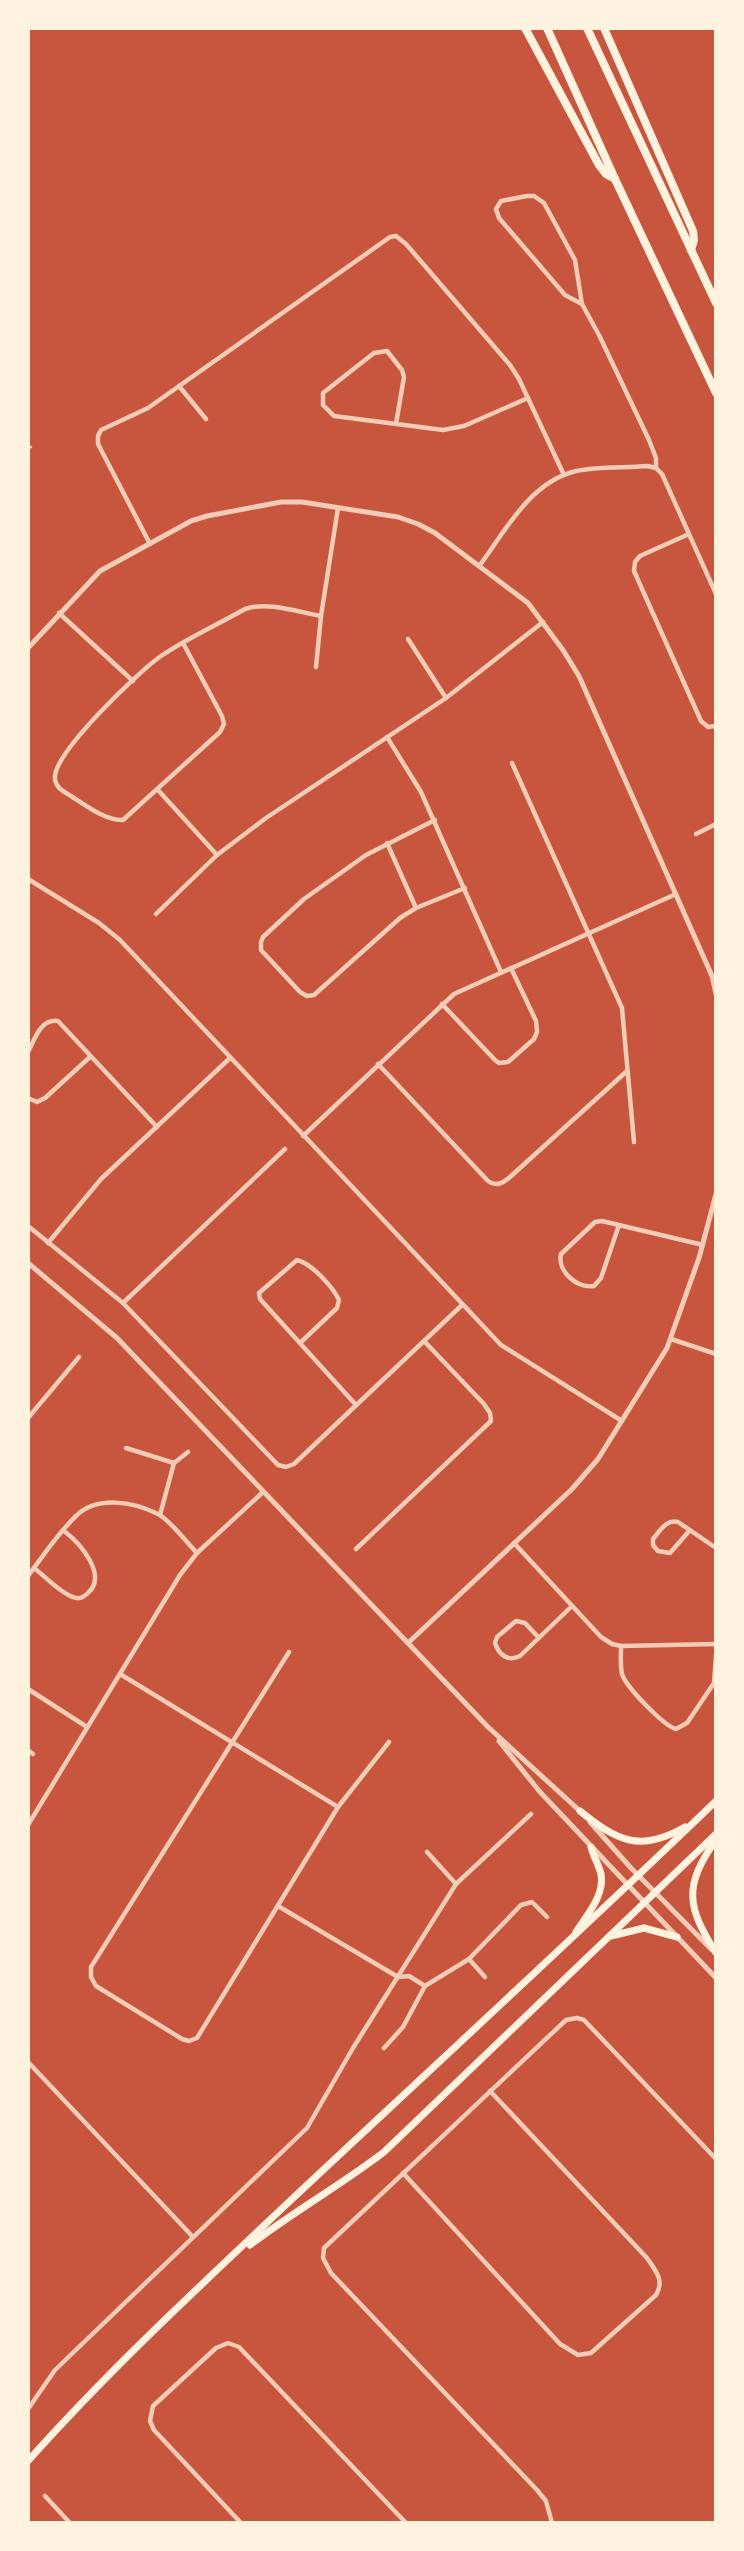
<svg xmlns="http://www.w3.org/2000/svg" width="744" height="2551" viewBox="0 0 744 2551" font-family="Spectral,serif">
	<style>
		.lines { fill: none; stroke-linecap: round; stroke-linejoin: round }
		.service { stroke: #f1ccb7; stroke-width: 2.5 }
		.minor { stroke: #f1ccb7; stroke-width: 4.5 }
		.tertiary { stroke: #f1ccb7; stroke-width: 5 }
		.primary { stroke: #fff3e0; stroke-width: 7 }
		.motorway { stroke: #fff3e0; stroke-width: 8 }
	</style>
	<rect width="100%" height="100%" fill="#c8553d"/>
	<g class="lines">
		<!-- service -->
		<path class="service" d="M28 449 31 447"/>
		<!-- minor -->
		<g class="minor">
			<path d="M582 304 565 295 499 218 496 209 501 201 527 196H534L544 203 575 260 582 304 599 335 649 440 656 458V468"/>
			<path d="M179 386 206 419"/>
			<path d="M396 424 404 377 402 370 387 351 374 353 323 393V405L334 416 443 430 464 426 528 398"/>
			<path d="M689 534 640 556 635 562 634 571 701 721 708 727 716 726"/>
			<path d="M150 544 98 444V436L101 430 148 408 390 237 396 236 406 244 510 365 519 379 564 475"/>
			<path d="M480 565C506 530 530 482 576 471 599 466 624 468 647 466L656 468 662 474 716 594"/>
			<path d="M59 613 133 681"/>
			<path d="M408 639 446 698"/>
			<path d="M183 643 222 716 224 724 220 732 123 820C106 821 85 805 71 796 63 791 54 787 55 776 57 750 138 672 161 656 187 638 217 625 245 609 268 601 298 612 321 616"/>
			<path d="M316 667 321 616 338 508"/>
			<path d="M387 737 421 792 501 972"/>
			<path d="M512 763 622 1008 634 1142"/>
			<path d="M158 790 217 855"/>
			<path d="M435 820 366 855 304 899 263 937 261 942V950L300 992 307 996 314 995 400 918 416 908 465 888"/>
			<path d="M696 834 716 824"/>
			<path d="M387 843 416 908"/>
			<path d="M28 879 99 923 120 940 501 1345 622 1421"/>
			<path d="M156 914 217 855 266 818 446 698 543 622"/>
			<path d="M442 1004 495 1060 499 1063 508 1062 534 1039 537 1032 536 1021 511 968"/>
			<path d="M28 1052C35 1039 40 1019 58 1021L157 1127"/>
			<path d="M378 1064 488 1181C496 1187 503 1183 510 1177L627 1071"/>
			<path d="M28 1098 37 1102 45 1098 90 1057"/>
			<path d="M303 1136 454 994 676 894"/>
			<path d="M619 1225 601 1278 594 1286C577 1289 557 1271 561 1254L595 1222 602 1221 703 1245"/>
			<path d="M28 1226 123 1303 278 1465 286 1467 294 1464 462 1305"/>
			<path d="M48 1243 101 1179 230 1058"/>
			<path d="M123 1303 285 1149"/>
			<path d="M671 1339 716 1354"/>
			<path d="M300 1343 337 1308 339 1300C333 1287 311 1263 297 1260L259 1293 260 1299 356 1405"/>
			<path d="M28 1418 79 1357"/>
			<path d="M126 1448 174 1463"/>
			<path d="M160 1515 174 1463 188 1452"/>
			<path d="M690 1530 670 1553 658 1551 653 1545V1539C660 1531 666 1519 678 1522L716 1548"/>
			<path d="M514 1543 601 1637 612 1644 621 1646 716 1644"/>
			<path d="M356 1549 491 1421 490 1413 484 1404 424 1341"/>
			<path d="M34 1568C46 1577 60 1593 73 1597 79 1600 84 1597 88 1593 108 1575 80 1543 64 1531"/>
			<path d="M28 1576C43 1556 58 1533 76 1516 97 1495 134 1502 158 1514 170 1520 187 1543 197 1553"/>
			<path d="M539 1638 525 1623 516 1621 497 1637 495 1643C499 1655 508 1662 520 1656L572 1606"/>
			<path d="M621 1646C621 1655 620 1665 622 1674 626 1687 664 1726 676 1729L687 1723 714 1683 716 1655"/>
			<path d="M289 1652 91 1967V1977L96 1986 182 2039 189 2041 197 2038 338 1807 389 1742"/>
			<path d="M120 1674 338 1807"/>
			<path d="M28 1689 87 1727"/>
			<path d="M28 1750 33 1754"/>
			<path d="M28 1825 180 1575 197 1553 263 1492"/>
			<path d="M427 1852 456 1884"/>
			<path d="M278 1906 398 1977 409 1976 425 1986"/>
			<path d="M469 1959 485 1977"/>
			<path d="M384 2048 403 2027 425 1986 469 1959 521 1905 532 1902 547 1917"/>
			<path d="M28 2062 193 2237"/>
			<path d="M403 2173 560 2344 578 2355 591 2353 656 2295C665 2280 655 2270 647 2258L490 2091"/>
			<path d="M28 2409 55 2370 307 2128 353 2048 456 1884 531 1814"/>
			<path d="M45 2496 70 2523"/>
			<path d="M241 2523 154 2430 150 2421 153 2406 216 2348 228 2343 239 2347 406 2523"/>
			<path d="M552 2523 546 2501 537 2490 331 2273 323 2258 324 2248 566 2020 577 2018 584 2020 716 2159"/>
		</g>
		<!-- tertiary -->
		<g class="tertiary">
			<path d="M28 648 100 571 191 521 207 516 281 502H302L398 517 418 524 435 533 528 603 563 650 579 676 712 976 716 994"/>
			<path d="M28 1263 117 1338 488 1727 581 1812"/>
			<path d="M408 1643 572 1489 598 1459 667 1348 699 1258 716 1194"/>
			<path d="M499 1741 540 1792 716 1978"/>
			<path d="M590 1822 631 1868 711 1949"/>
		</g>
		<!-- primary -->
		<g class="primary">
			<path d="M580 1811C617 1841 640 1853 685 1827"/>
			<path d="M576 1932C587 1915 605 1895 601 1874 599 1865 593 1856 591 1847"/>
			<path d="M611 1936 644 1928 677 1937"/>
			<path d="M716 1953C687 1907 683 1886 716 1840"/>
			<path d="M250 2245C293 2212 341 2185 384 2152L716 1834"/>
			<path d="M28 2461C110 2369 201 2285 291 2200 433 2067 576 1936 716 1801"/>
		</g>
		<!-- motorway -->
		<g class="motorway">
			<path d="M525 28 599 165 606 174 615 179"/>
			<path d="M547 28 615 179 716 393"/>
			<path d="M587 28 716 303"/>
			<path d="M604 28 693 231 694 240 691 250"/>
		</g>
	</g>
	<!-- border -->
	<rect width="744" height="2551" fill="none" stroke="#fff3e0" stroke-width="60"/>
</svg>
